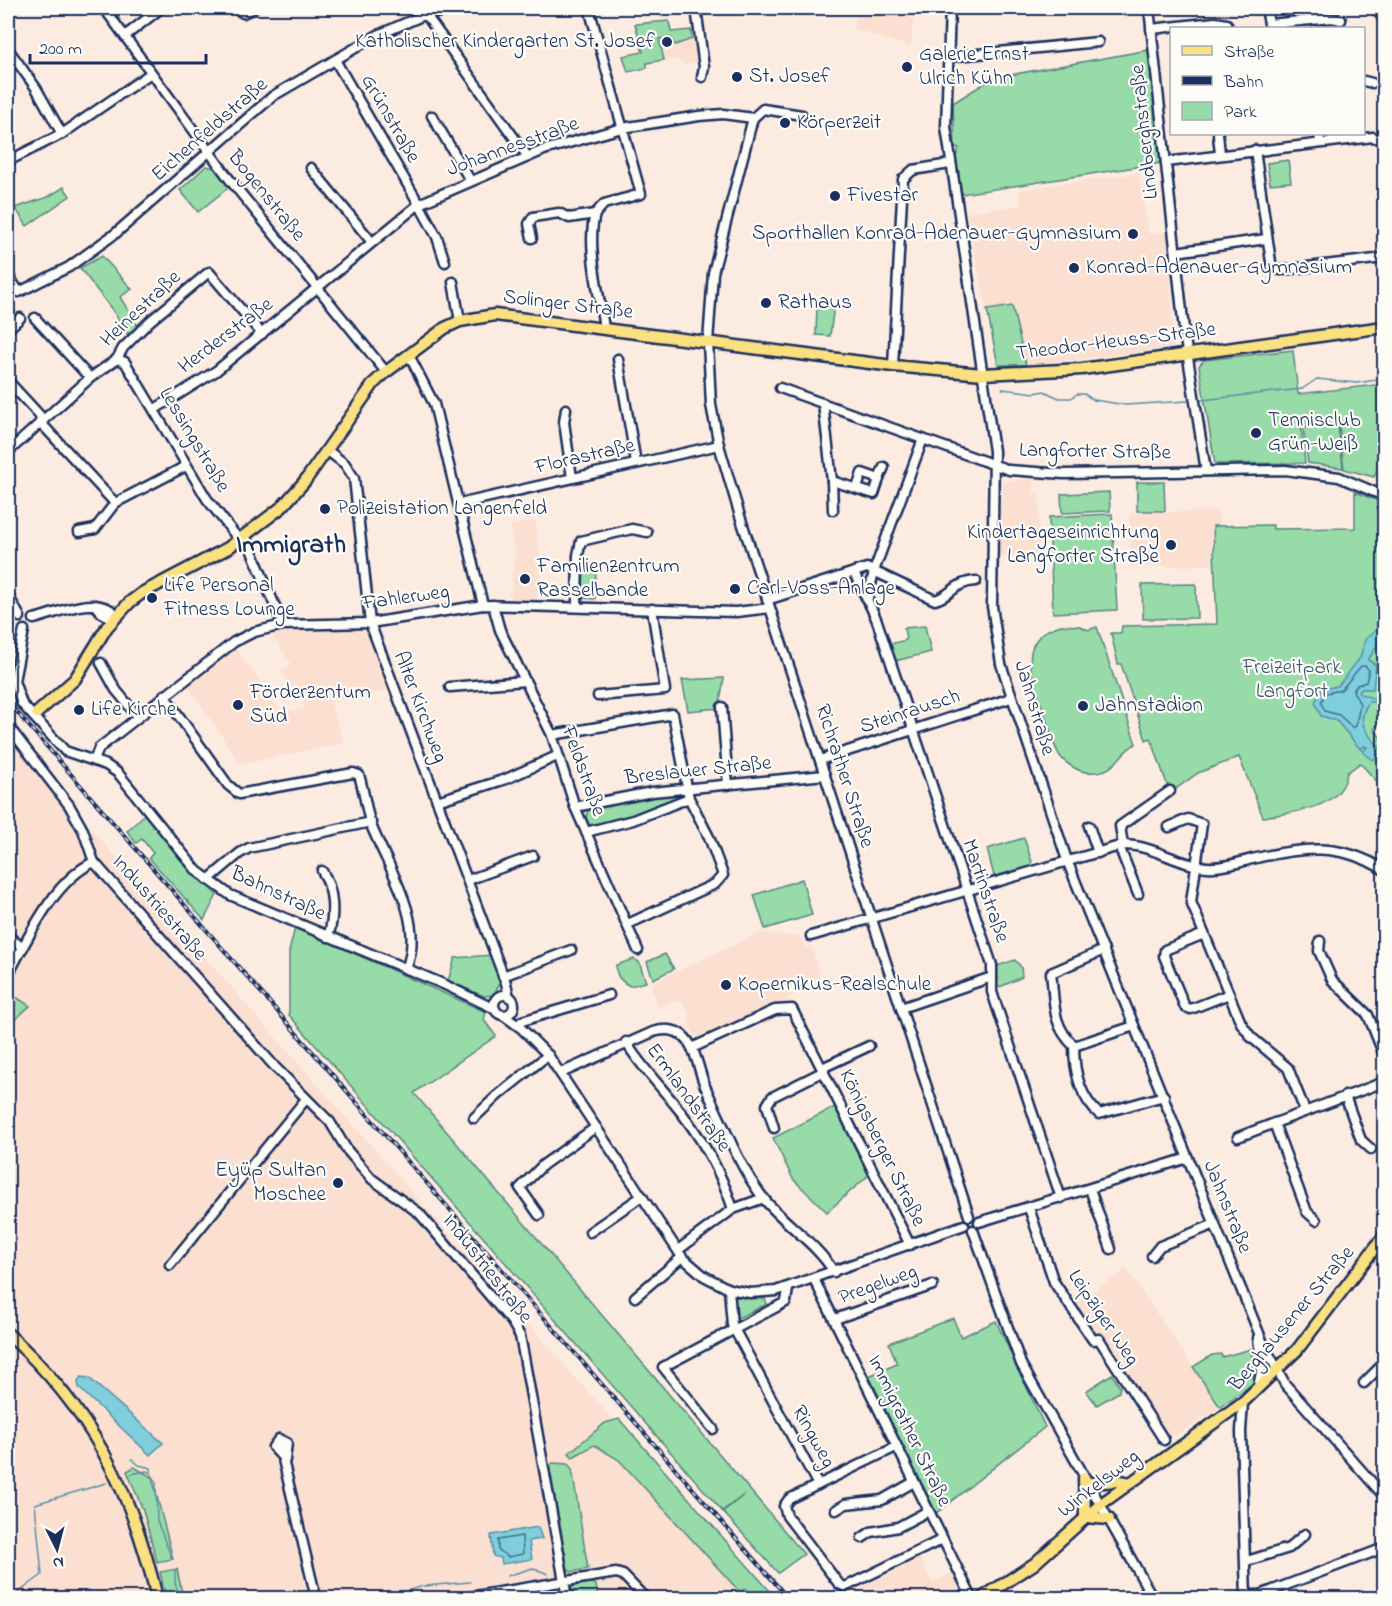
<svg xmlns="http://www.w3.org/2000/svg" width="1392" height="1606" viewBox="0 0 1392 1606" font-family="'Indie Flower',sans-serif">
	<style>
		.built { fill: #fbdfd0 }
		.green { fill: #96dba8; stroke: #588583; stroke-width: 1.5 }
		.water { fill: #7ecedb; stroke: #568ea9; stroke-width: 1.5 }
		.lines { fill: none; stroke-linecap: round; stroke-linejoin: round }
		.shore { stroke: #436f90; stroke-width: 1.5 }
		.stream { stroke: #568ea9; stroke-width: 1.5 }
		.major-tunnel { stroke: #cfc5c6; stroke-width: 10; stroke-dasharray: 10 5; stroke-linecap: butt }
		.minor-casing { stroke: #1b2f5e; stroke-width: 13 }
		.major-casing { stroke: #1b2f5e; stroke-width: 15 }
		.minor { stroke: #fdfcf7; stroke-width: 8 }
		.major { stroke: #fbe080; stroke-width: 10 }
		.rail-casing { stroke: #1b2f5e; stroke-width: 4 }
		.rail { stroke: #fdfcf7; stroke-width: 1.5; stroke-dasharray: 4.5; stroke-linecap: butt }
		.poi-dot { fill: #1b2f5e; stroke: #fdfcf7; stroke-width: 2 }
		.labels { text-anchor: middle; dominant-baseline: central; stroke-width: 4.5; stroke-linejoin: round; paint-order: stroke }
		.poi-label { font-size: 21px; fill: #1b2f5e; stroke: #fdfcf7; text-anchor: start }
		.street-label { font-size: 21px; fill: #1b2f5e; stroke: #fdfcf7 }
		.park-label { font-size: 21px; fill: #3a5a70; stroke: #fdfcf7 }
		.district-label { font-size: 27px; font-weight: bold; fill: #1b2f5e; stroke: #fdfcf7 }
	</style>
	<rect width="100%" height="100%" fill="#fcebe0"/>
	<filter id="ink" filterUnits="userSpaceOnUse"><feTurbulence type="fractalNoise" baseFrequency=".0167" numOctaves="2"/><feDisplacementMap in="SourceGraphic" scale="12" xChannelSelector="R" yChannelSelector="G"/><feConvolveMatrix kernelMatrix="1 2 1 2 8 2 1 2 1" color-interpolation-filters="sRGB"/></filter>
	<g filter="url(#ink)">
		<!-- built -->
		<g class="built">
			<path d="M860 8H914L911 47 852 28Z"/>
			<path d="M670 20 671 31 693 29 698 62 684 65 683 62 673 59 647 63 648 68 627 73 622 55 642 51 634 24Z"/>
			<path d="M1139 173 1148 234 1167 232 1174 348 1036 364 998 365 967 213 1021 205 1019 190Z"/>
			<path d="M1034 479 1033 493 1039 496V554L999 556 1001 504 1004 497 1002 482Z"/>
			<path d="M1218 511 1219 526H1212V565L1131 567 1130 513Z"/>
			<path d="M535 521 540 557 538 602 510 600 515 553 510 525Z"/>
			<path d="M364 628 369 630 390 690 330 702 344 743 241 764 186 683 234 645 281 713 306 707 280 671 291 663 270 632Z"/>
			<path d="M12 739 770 1598H8V742Z"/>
			<path d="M760 933 799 937 806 948 811 945 820 977 790 990 792 995 786 1002 700 1037 695 1035 687 1020 691 1018 681 999 659 1007 651 987 652 983Z"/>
			<path d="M1126 1269 1220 1407 1168 1440 1101 1338 1095 1335 1074 1305Z"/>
			<path d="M920 1558 932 1583 954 1572 965 1598H841Z"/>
		</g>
		<!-- green -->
		<g class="green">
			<path d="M669 21 671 32 691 30 692 39 675 45 671 38 659 39 664 60 647 63V68L628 72 623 56 643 52 635 24Z"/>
			<path d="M1149 50 1161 163 962 194 956 156 959 148 955 147 953 103 993 78Z"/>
			<path d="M1288 160 1291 182 1270 184 1267 163Z"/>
			<path d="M206 166 215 168 229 187 198 212 180 190Z"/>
			<path d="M64 187 70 196 27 226 15 208 48 197Z"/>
			<path d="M102 256 132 289 120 297 138 326 128 335 113 311 80 268Z"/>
			<path d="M817 303 834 305 830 336 816 335Z"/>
			<path d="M1012 306 1026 365H998L987 310Z"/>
			<path d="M1293 350 1298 394 1384 384V470L1378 467 1374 477 1344 469 1339 425 1302 426 1300 416 1305 463 1215 464 1199 366 1204 360Z"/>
			<path d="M1338 426 1343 468 1308 463 1303 428Z"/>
			<path d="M1137 482H1164L1165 511H1137Z"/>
			<path d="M1109 492 1110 511 1062 513 1061 494Z"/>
			<path d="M1355 492 1384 503V719L1374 729 1384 742V780L1380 785 1360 763 1347 773C1342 810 1292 812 1263 817L1239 757 1198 773 1170 793 1151 738 1146 740 1121 664H1118L1111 633H1121L1122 626 1217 624 1213 526 1273 525V529L1355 528Z"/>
			<path d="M1112 514 1117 610 1053 613 1049 517Z"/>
			<path d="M584 567 596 568 595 599 582 598Z"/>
			<path d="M1196 584 1197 618 1143 619 1142 585Z"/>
			<path d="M1061 625 1080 626 1088 630 1097 627 1136 744C1116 753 1119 775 1086 772 1077 771 1065 763 1060 756 1052 744 1049 726 1044 712 1033 679 1013 638 1061 625Z"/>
			<path d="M925 626 931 652 895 661 890 644 906 640 904 628Z"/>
			<path d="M724 678 719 708 688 711 682 680Z"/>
			<path d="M668 795 679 794 680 797 650 811 590 827 586 817 589 808Z"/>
			<path d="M145 814 189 870 217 895 204 920 149 858 153 853 142 839 136 843 127 831Z"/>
			<path d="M1024 838 1032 862 1029 869 995 880 987 849Z"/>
			<path d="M802 879 812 915 765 929 754 895Z"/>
			<path d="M295 927 486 1012 484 1020 496 1036 414 1093 804 1554 778 1573 723 1512 745 1494 722 1511 289 1015V952Z"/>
			<path d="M665 954 674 969 653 979 647 962Z"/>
			<path d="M491 955 500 982 494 995 484 996 448 981 455 958Z"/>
			<path d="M634 959 639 962 646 982 630 986C620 981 616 976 616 965Z"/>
			<path d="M1015 960 1021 967 1022 977 1000 987 996 986 994 967Z"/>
			<path d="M13 995 30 1006 11 1023 13 1026 8 1031V1001Z"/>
			<path d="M835 1107 870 1174 827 1212 793 1179 773 1138Z"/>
			<path d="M736 1297 765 1299 767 1304 736 1319 732 1306Z"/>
			<path d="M953 1318 961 1337 996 1321 1045 1427 935 1514 869 1376 897 1364 889 1343Z"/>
			<path d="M1251 1349 1254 1383 1220 1407 1193 1367 1212 1355 1221 1354 1222 1357Z"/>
			<path d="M1112 1374 1120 1387 1119 1392 1097 1405 1086 1391Z"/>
			<path d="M619 1419 776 1598H755L746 1588 740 1592 619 1460 594 1445 573 1457 569 1453 605 1423Z"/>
			<path d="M553 1463 568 1464 572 1469 588 1569 571 1572 568 1569 549 1466Z"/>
			<path d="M134 1467 152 1477 173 1559 157 1562 143 1510 127 1471Z"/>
			<path d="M177 1569 183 1598H166L160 1572Z"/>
			<path d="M591 1582 596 1585 598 1598H573V1584Z"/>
		</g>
		<!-- water -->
		<g class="water">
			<path d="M1376 630H1384V642L1379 643 1368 660 1376 665 1373 689H1362L1358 693 1375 699V702H1369C1353 724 1370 735 1382 751L1373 760 1363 752 1367 747 1364 746 1361 750 1336 720 1321 716 1315 702 1323 689 1338 686 1360 658 1365 640Z"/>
			<path d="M81 1377 89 1378 163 1443 150 1455 79 1388 78 1381Z"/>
			<path d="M538 1527 542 1539 529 1541 532 1559 502 1564 501 1558 493 1556 491 1535Z"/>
		</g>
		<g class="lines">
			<!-- shore -->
			<g class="shore">
				<path d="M1361 666H1365L1369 670 1366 682 1357 685 1353 691 1360 704 1356 726 1353 728 1339 715 1325 711 1321 702 1326 693 1341 690Z"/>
				<path d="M522 1536 523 1554 508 1557 498 1550V1540Z"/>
			</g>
			<!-- stream -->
			<g class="stream">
				<path d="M1368 8 1384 29"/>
				<path d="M1002 389 1035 393 1044 391 1059 398H1071L1077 394H1084L1094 400 1126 405 1188 401"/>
				<path d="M1202 400 1302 389 1317 379 1356 383 1384 379"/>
				<path d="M132 1459 139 1465 151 1468V1473"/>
				<path d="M131 1474 146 1471 151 1473 156 1483 157 1521 172 1559"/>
				<path d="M175 1570V1583L180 1598"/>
				<path d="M507 1576 533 1568 548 1574"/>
				<path d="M575 1591 577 1598"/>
				<path d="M11 1598 42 1575 35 1504 106 1483"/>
				<path d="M333 1598H336"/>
				<path d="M380 1598 424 1586 470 1582"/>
			</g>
			<!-- major-tunnel -->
			<path class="major-tunnel" d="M8 729 37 713"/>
			<defs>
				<g id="minor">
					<path d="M104 8 230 180 386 372"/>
					<path d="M235 8 243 13 254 8"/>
					<path d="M421 8 528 157"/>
					<path d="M696 8 704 67 702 77"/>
					<path d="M950 8 946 127 994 451 992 606 1001 664 1068 863 1263 1343 1285 1384 1384 1496"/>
					<path d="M1149 8 1185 339 1206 471"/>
					<path d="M1266 8 1269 24 1332 18 1341 20"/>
					<path d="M1375 8 1384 19"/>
					<path d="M1151 29 1215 22 1227 24"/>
					<path d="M125 36 161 8"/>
					<path d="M8 49 36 88 62 134"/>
					<path d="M948 57 1098 42"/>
					<path d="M335 60 419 204 437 237 445 262"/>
					<path d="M1364 81 1372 83"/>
					<path d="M802 115 763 109 753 118 713 273 708 342 711 405 719 445 740 516 969 1216"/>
					<path d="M432 116 470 180"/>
					<path d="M1218 134 1220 154"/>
					<path d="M1319 134 1320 142"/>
					<path d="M1255 150 1272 269 1282 270 1384 258"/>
					<path d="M8 161 62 134 151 73"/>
					<path d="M1166 162 1373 137 1384 141"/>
					<path d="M311 168 371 241"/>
					<path d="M595 214C586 247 600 295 604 329"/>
					<path d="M532 238 529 224 533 217 559 213 569 218 595 214 604 204 641 194 589 8"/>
					<path d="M1176 252 1266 239"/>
					<path d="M8 275 19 292 69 267 116 233 273 96 376 36 426 14 470 8"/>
					<path d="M453 282 460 321"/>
					<path d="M35 318 90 378"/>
					<path d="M8 329 20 318"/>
					<path d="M409 355 434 404 483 605"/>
					<path d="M117 359 125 362 207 499 240 541"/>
					<path d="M618 359 636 463"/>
					<path d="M893 366 903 179 913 170 950 164"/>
					<path d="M8 381 43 419"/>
					<path d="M780 388 1009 470 1064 474 1285 470 1339 477 1384 496"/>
					<path d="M823 403 832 481 874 494 879 479 862 473 857 488"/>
					<path d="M155 409 216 371 419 204 544 150 622 128 699 116 723 114 753 118"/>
					<path d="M566 409 564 422 572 478"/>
					<path d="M40 422 115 503"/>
					<path d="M328 451 345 464 354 478 370 623 506 983 509 997"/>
					<path d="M8 452 90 378 117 359 123 348 150 321 209 272 262 334"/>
					<path d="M879 479 884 467"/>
					<path d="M832 481 833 510"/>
					<path d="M459 504 719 445"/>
					<path d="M79 532 95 529 115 503 186 466"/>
					<path d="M246 537 283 625"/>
					<path d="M854 572C861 590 870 603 877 621L992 965V992L1061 1198"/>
					<path d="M8 595 20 617"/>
					<path d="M868 598 874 571 923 439"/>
					<path d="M767 600 867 568 935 600C952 595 955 582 976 581"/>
					<path d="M95 605 102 613 113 619"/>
					<path d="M493 605 500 630 552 735 575 807 638 950"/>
					<path d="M577 606 578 555 581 541 632 529 647 532"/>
					<path d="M34 619C59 613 96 593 117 615"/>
					<path d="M24 630 14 681 22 704 65 751 106 765 118 773 197 871 230 895 443 984 495 1009"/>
					<path d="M101 663 116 690 138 717"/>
					<path d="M450 687 525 681"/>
					<path d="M164 695 228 785 239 794 353 773 359 775C364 791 366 809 371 825 388 868 426 921 406 969"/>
					<path d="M598 696 665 690 652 609"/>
					<path d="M722 707 728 785"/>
					<path d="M8 726 69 805 83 830 94 862 275 1067 330 1122 347 1150 372 1179 419 1213 512 1322 520 1336 524 1357 567 1598"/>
					<path d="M552 735 673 714 689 798 709 837 723 875 715 884 628 924"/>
					<path d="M820 760 1011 698"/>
					<path d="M94 761 99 748 234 642 254 632 283 625 370 623 483 605 736 612 770 608"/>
					<path d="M437 801 506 779 557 756"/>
					<path d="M575 807 652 792 825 775"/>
					<path d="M1089 826 1098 853"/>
					<path d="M1169 827 1188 819 1202 824 1191 902 1241 1023 1251 1037 1288 1068 1305 1111"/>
					<path d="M586 832 633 820 689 798"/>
					<path d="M1123 845 1120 826 1170 791"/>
					<path d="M1119 846 1138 894"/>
					<path d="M322 871C334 889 335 916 328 937"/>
					<path d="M208 880 240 853 249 848 371 822"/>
					<path d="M468 880 533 856"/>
					<path d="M1204 934 1165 950 1164 956 1185 1007 1191 1009 1229 994"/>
					<path d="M8 936 23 948"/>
					<path d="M811 936 1123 845C1154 845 1177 865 1207 867 1222 868 1238 863 1252 859 1301 847 1341 842 1384 870"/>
					<path d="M1320 941 1319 951 1332 980 1368 1015 1384 1055"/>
					<path d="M1104 950 1051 973C1055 1002 1051 1024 1074 1046 1074 1070 1080 1097 1099 1114L1164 1096"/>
					<path d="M8 975C28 938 54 880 94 862"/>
					<path d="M503 976 571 950"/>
					<circle cx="504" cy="1005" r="10"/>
					<path d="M901 1008 992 977"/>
					<path d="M503 1015 521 1028 548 1055 682 1257 704 1276 729 1289 750 1293 776 1291 964 1225"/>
					<path d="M518 1025 522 1021 609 995"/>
					<path d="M626 1042C639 1064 656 1081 672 1101 699 1133 720 1169 733 1209"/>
					<path d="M1074 1046 1134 1026"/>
					<path d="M694 1047 775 1010 792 1009 910 1245"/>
					<path d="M822 1068 869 1046"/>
					<path d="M561 1073 653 1032C693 1020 695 1060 705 1086 712 1102 720 1119 728 1136 737 1156 750 1181 764 1199 786 1225 816 1243 834 1272"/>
					<path d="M1345 1096 1361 1140 1371 1149"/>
					<path d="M474 1118 497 1096 548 1055"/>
					<path d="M1274 1123 1307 1212 1316 1220"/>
					<path d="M774 1128 767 1105 772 1097 824 1071"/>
					<path d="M1238 1137 1384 1082"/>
					<path d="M1090 1189 1111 1249"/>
					<path d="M1029 1208 1054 1282 1093 1340 1099 1339 1164 1440"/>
					<path d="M539 1215 520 1188 543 1165 596 1127"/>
					<path d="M979 1222 1188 1158"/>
					<path d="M973 1230 1021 1364 1153 1598"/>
					<path d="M590 1232 642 1196"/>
					<path d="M678 1250 733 1209 764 1198"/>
					<path d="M1152 1256 1160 1246 1215 1224"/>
					<path d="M170 1265 306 1099"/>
					<path d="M814 1279 972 1598"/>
					<path d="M729 1289 732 1325 818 1485"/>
					<path d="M635 1297 682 1257"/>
					<path d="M835 1319 933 1285"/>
					<path d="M1364 1383 1384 1363"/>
					<path d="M1258 1387 1262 1367 1258 1338"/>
					<path d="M1243 1402 1241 1431 1246 1598"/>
					<path d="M713 1429 663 1367 786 1302 788 1289"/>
					<path d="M279 1439 287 1443 285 1460 273 1447Z"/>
					<path d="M280 1447 316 1598"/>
					<path d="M896 1447 789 1499 784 1506 787 1516 839 1584 845 1587 943 1539"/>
					<path d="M836 1510 846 1504 882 1500 914 1482"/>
					<path d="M862 1538 871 1532 898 1527 928 1511"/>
					<path d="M1247 1561 1289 1548 1305 1534"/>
					<path d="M1246 1595H1260L1384 1548"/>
					<path d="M463 1598 616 1573 623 1575 645 1598"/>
				</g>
				<g id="major">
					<path d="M37 713 75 679 107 627 130 602 142 593 228 548 282 507 305 481 374 383 386 372 445 328 460 321 495 315 893 366 983 374 1082 369 1384 327"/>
					<path d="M8 1334C91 1409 132 1491 157 1598"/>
					<path d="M1084 1478 1085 1517"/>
					<path d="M1087 1483C1102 1484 1115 1478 1130 1483"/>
					<path d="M1085 1517 1109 1519"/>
					<path d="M982 1598 1034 1564 1101 1504 1243 1402 1297 1350 1384 1236"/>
				</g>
			</defs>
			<!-- minor casing -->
			<use href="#minor" class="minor-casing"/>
			<!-- major casing -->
			<use href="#major" class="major-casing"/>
			<!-- minor -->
			<use href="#minor" class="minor"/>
			<!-- major -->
			<use href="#major" class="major"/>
			<defs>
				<path id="rail" d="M8 702 788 1598"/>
			</defs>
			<!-- rail casing -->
			<use href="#rail" class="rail-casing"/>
			<!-- rail -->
			<use href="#rail" class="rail"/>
		</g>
	</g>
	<!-- markers -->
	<g class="poi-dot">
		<circle cx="667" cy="42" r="6"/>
		<circle cx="907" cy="67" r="6"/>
		<circle cx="737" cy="77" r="6"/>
		<circle cx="785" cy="123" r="6"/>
		<circle cx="835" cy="196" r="6"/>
		<circle cx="1133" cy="234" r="6"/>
		<circle cx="1074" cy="268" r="6"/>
		<circle cx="766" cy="303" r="6"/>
		<circle cx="1256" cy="433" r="6"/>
		<circle cx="325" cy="509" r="6"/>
		<circle cx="1171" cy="545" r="6"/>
		<circle cx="525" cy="579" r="6"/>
		<circle cx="735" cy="589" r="6"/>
		<circle cx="152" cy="598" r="6"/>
		<circle cx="238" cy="705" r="6"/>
		<circle cx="1083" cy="706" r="6"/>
		<circle cx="79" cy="710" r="6"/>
		<circle cx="726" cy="985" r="6"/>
		<circle cx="338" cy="1183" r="6"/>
	</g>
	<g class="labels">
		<!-- poi labels -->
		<g class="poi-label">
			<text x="655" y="42" text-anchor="end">Katholischer Kindergarten St. Josef</text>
			<text x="919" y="55">Galerie Ernst<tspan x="919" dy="24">Ulrich Kühn</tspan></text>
			<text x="749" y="77">St. Josef</text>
			<text x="797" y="123">Körperzeit</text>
			<text x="847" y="196">Fivestar</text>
			<text x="1121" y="234" text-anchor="end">Sporthallen Konrad-Adenauer-Gymnasium</text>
			<text x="1086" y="268">Konrad-Adenauer-Gymnasium</text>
			<text x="778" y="303">Rathaus</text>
			<text x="1268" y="421">Tennisclub<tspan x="1268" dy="24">Grün-Weiß</tspan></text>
			<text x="337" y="509">Polizeistation Langenfeld</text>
			<text x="1159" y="533" text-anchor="end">Kindertageseinrichtung<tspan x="1159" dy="24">Langforter Straße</tspan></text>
			<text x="537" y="567">Familienzentrum<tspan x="537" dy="24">Rasselbande</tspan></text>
			<text x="164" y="586">Life Personal<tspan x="164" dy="24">Fitness Lounge</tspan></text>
			<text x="747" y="589">Carl-Voss-Anlage</text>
			<text x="250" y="693">Förderzentum<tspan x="250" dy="24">Süd</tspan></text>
			<text x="1095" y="706">Jahnstadion</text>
			<text x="91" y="710">Life Kirche</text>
			<text x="738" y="985">Kopernikus-Realschule</text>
			<text x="326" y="1171" text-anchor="end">Eyüp Sultan<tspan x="326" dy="24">Moschee</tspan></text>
		</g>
		<!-- street labels -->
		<g class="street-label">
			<text transform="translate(390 119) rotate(60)">Grünstraße</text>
			<text transform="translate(210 130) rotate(-41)">Eichenfeldstraße</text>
			<text transform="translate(1145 132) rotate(-96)">Lindberghstraße</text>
			<text transform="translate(513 147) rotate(-20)">Johannesstraße</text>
			<text transform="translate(266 196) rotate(51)">Bogenstraße</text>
			<text transform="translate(568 305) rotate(7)">Solinger Straße</text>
			<text transform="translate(141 309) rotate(-43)">Heinestraße</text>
			<text transform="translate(226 336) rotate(-37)">Herderstraße</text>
			<text transform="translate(1116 342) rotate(-7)">Theodor-Heuss-Straße</text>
			<text transform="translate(194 440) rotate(59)">Lessingstraße</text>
			<text transform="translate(1095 452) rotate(1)">Langforter Straße</text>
			<text transform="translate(585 457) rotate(-13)">Florastraße</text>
			<text transform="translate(406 598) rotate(-8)">Fahlerweg</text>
			<text transform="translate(420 707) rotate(69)">Alter Kirchweg</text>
			<text transform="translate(1034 708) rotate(73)">Jahnstraße</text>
			<text transform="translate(910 712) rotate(-18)">Steinrausch</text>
			<text transform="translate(583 771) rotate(70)">Feldstraße</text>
			<text transform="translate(698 771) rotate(-6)">Breslauer Straße</text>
			<text transform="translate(844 776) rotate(72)">Richrather Straße</text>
			<text transform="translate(985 891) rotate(71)">Martinstraße</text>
			<text transform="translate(278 894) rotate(25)">Bahnstraße</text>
			<text transform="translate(159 908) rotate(49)">Industriestraße</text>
			<text transform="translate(688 1098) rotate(54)">Ermlandstraße</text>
			<text transform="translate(882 1148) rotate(64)">Königsberger Straße</text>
			<text transform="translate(1227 1207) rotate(68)">Jahnstraße</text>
			<text transform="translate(487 1269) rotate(52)">Industriestraße</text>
			<text transform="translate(878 1285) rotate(-20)">Pregelweg</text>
			<text transform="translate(1103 1318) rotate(56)">Leipziger Weg</text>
			<text transform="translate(1292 1319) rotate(-50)">Berghausener Straße</text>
			<text transform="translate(909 1431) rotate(64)">Immigrather Straße</text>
			<text transform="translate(813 1437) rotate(61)">Ringweg</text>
			<text transform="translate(1099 1484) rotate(-38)">Winkelsweg</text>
		</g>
		<!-- park labels -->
		<g class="park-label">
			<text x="1292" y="668">Freizeitpark<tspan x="1292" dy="24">Langfort</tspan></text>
		</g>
		<!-- district labels -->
		<g class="district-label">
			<text x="291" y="545">Immigrath</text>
		</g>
	</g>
	<!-- margin -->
	<rect width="1392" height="1606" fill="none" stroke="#fdfcf7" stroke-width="30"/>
	<rect x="15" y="15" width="1362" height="1576" fill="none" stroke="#1b2f5e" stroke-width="2" filter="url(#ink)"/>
	<!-- legend -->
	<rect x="1170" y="27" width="195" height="108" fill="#fdfcf7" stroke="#a3aaba" stroke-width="1.5"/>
	<rect x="1182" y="46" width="30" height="9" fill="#fbe080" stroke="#a3aaba" stroke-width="1.5"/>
	<text x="1224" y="57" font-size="18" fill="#1b2f5e">Straße</text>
	<rect x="1182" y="76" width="30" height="9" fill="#1b2f5e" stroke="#a3aaba" stroke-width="1.5"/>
	<text x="1224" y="87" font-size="18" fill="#1b2f5e">Bahn</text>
	<rect x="1182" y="102" width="30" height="18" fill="#96dba8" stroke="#a3aaba" stroke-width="1.5"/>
	<text x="1224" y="117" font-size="18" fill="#1b2f5e">Park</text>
	<!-- north arrow -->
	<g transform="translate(57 1549) rotate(174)" stroke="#fdfcf7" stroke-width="4.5" paint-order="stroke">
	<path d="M0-4.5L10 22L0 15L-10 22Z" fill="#1b2f5e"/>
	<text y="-9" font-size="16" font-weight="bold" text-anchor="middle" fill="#1b2f5e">N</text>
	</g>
	<!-- scale -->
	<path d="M30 54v9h176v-9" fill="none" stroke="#1b2f5e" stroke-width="3"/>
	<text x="39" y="54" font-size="18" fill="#1b2f5e" stroke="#fdfcf7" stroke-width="4.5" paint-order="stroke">200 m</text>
</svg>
